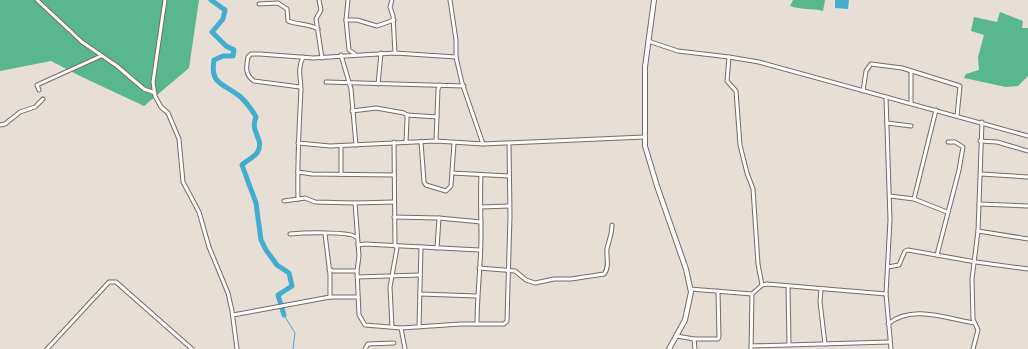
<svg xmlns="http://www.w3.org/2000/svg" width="1028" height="349" viewBox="0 0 1028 349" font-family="'Roboto Condensed',sans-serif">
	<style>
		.forest { fill: #59b790 }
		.water { fill: #43add0 }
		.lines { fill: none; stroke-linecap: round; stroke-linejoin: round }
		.stream { stroke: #43add0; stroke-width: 1 }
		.river { stroke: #43add0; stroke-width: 5 }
		.street-casing { stroke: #746b65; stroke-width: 5 }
		.secondary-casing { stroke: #746b65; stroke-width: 6 }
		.street { stroke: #fff; stroke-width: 3 }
		.secondary { stroke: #fff; stroke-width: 4 }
	</style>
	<rect width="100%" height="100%" fill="#e7ded6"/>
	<!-- forest -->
	<g class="forest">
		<path d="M0 0H199L189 68 144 106 82 77 51 61 0 71Z"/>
		<path d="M793 0H825L823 11C812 8 801 10 790 6Z"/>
		<path d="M1000 12 1023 21 1022 28H1028V76L1018 86 1006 87 964 78 966 74 979 70 978 57 984 35 971 31 974 17 997 22Z"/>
	</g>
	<!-- water -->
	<path class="water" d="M835 0H849L848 9 835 8Z"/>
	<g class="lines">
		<!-- stream -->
		<path class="stream" d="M284 315 295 333 293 349"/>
		<!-- river -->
		<path class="river" d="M211 0 225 10 223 19 212 32 226 46 234 50 233 56H223L214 60C210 84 222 83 238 95 243 98 253 111 256 117 249 133 266 139 257 153 254 157 246 161 242 165L256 203 261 240 266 250 277 265 289 273 292 286 278 295 284 315"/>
		<defs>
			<g id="street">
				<path d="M37 0 82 42 117 66 144 89 155 93"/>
				<path d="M165 0 153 82 155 96 161 107 168 113 179 139 183 182 199 212 209 247 228 293 232 311 237 349"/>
				<path d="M319 0 321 10 316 19 322 58"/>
				<path d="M348 0 346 20 349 50 355 54"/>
				<path d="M392 0 390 7 393 16 395 53"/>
				<path d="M450 0 456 40V57L462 83 483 144"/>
				<path d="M259 4 278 3 287 9 288 21C298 25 308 23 318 29"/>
				<path d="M346 20H357L377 26 394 20"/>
				<path d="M648 41 678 51 729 57 759 62 1028 136"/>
				<path d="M341 55 351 89 356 145"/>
				<path d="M729 57 727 81 736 91 740 145 747 173 753 189 758 264 762 285"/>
				<path d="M326 82 464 86"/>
				<path d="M378 84 381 53"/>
				<path d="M300 87 254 81C245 75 246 67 248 57L251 54H260L313 58 395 53 456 57"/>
				<path d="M39 90 37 85 101 56"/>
				<path d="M863 91 866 71 871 64 902 68 960 86 957 116"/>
				<path d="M886 97 890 220 886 294 891 349"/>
				<path d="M911 103V71"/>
				<path d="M352 111 376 108 404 113 407 115V119L406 142"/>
				<path d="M407 115 437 117"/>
				<path d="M887 123 911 126"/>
				<path d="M0 125 5 124 20 112 35 107 43 99"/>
				<path d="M436 141 438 89 440 85"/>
				<path d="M980 141 997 142 1028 151"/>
				<path d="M421 142 424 182 426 185 446 191 451 186 454 143"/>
				<path d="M298 143 330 146 436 141 483 144 644 137"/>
				<path d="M298 172 312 174 394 175"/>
				<path d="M452 173 509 176"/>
				<path d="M341 174V146"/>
				<path d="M981 174 1028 177"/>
				<path d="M890 196 914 199 947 212"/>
				<path d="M298 199C297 162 299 127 301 90 301 78 297 70 303 57"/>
				<path d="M914 199 936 110"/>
				<path d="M284 201 305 198 315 202 355 203 394 202"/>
				<path d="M355 203 359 256 357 271 359 315 365 325 401 328 461 324H504L507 321 510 216 509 143"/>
				<path d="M979 204 1028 206"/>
				<path d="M481 207 509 206"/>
				<path d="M394 217 439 218"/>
				<path d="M978 231 1028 239"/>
				<path d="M290 234C301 233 349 231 356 237"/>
				<path d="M325 234 330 274V297"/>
				<path d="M358 245 365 244 479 250"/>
				<path d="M437 248 439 218 481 222"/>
				<path d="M937 255 959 170 963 147 955 142H948"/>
				<path d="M888 267 899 265 905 251 908 250 976 262 1028 269"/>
				<path d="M479 268 515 271 526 280 535 283 554 279H571L604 274C610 267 606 257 607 249 609 239 612 236 612 225"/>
				<path d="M329 269 333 271H357"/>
				<path d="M357 277 420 275"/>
				<path d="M788 287 789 344"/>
				<path d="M690 289 752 294 762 285 767 284 886 294"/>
				<path d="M821 289 820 302 825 344"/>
				<path d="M420 294 477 296"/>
				<path d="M233 315 330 297H358"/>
				<path d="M477 324C477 295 481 265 481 236 481 215 480 195 481 175"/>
				<path d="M888 324C912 304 948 319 974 323"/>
				<path d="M392 327 390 287 397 248 395 246 394 142"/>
				<path d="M419 327 421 247"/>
				<path d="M401 328 405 349"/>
				<path d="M677 336 694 339H718L719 337 718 291"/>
				<path d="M694 339 695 349"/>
				<path d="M751 346 889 342"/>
				<path d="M47 349 109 282H116L192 349"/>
				<path d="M365 349 368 344 394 343"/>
				<path d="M751 349 752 294"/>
				<path d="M973 349 978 330 973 319 972 279 978 231 982 122"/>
			</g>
			<path id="secondary" d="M654 0 645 67V146L657 186 686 269 691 292 685 320 669 349"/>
		</defs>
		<!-- street casing -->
		<use href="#street" class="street-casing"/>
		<!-- secondary casing -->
		<use href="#secondary" class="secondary-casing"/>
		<!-- street -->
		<use href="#street" class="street"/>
		<!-- secondary -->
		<use href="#secondary" class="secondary"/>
	</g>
</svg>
